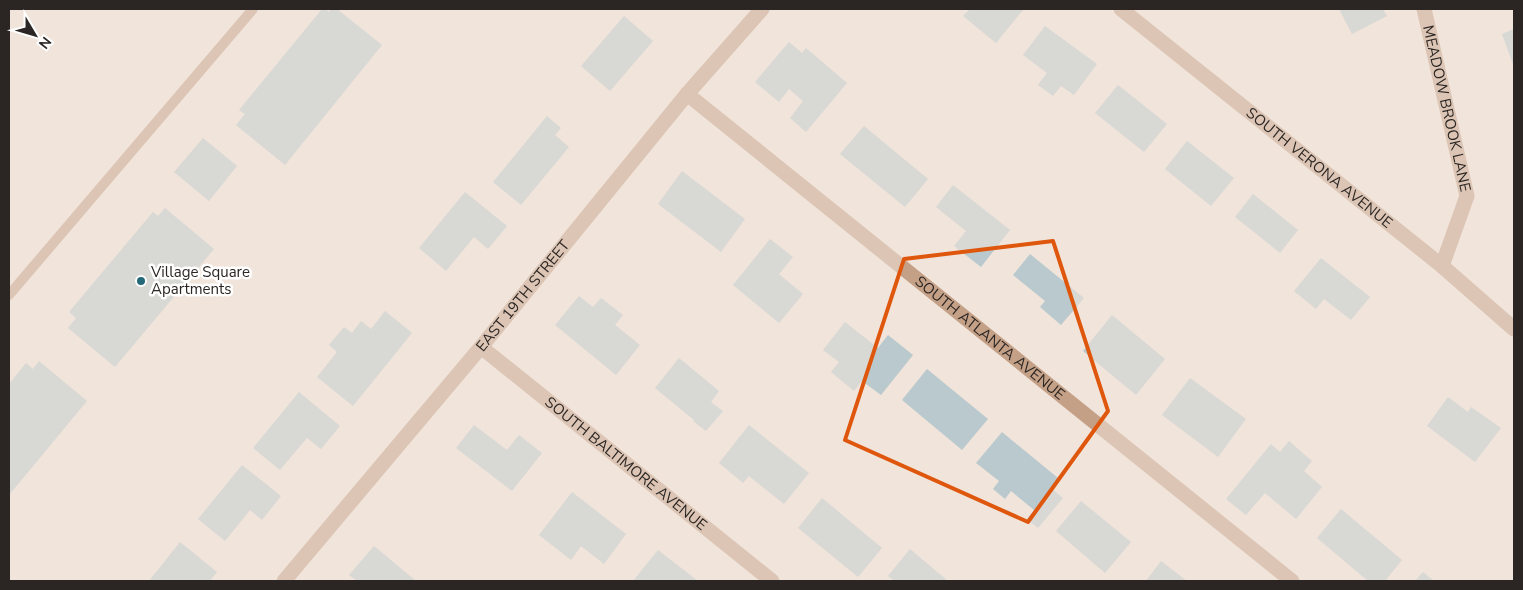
<svg xmlns="http://www.w3.org/2000/svg" width="1523" height="590" viewBox="0 0 1523 590" font-family="'Nunito Sans',sans-serif">
	<style>
		.building { fill: #bac9cd }
		.lines { fill: none; stroke-linecap: round; stroke-linejoin: round }
		.service { stroke: #c4a087; stroke-width: 10 }
		.minor { stroke: #c4a087; stroke-width: 15 }
		.marked { fill: none; stroke: #df560d; stroke-width: 4; stroke-linejoin: round }
		.poi-dot { fill: #236978; stroke: #fff; stroke-width: 2 }
		.labels { text-anchor: middle; dominant-baseline: central; stroke-width: 5; stroke-linejoin: round; paint-order: stroke }
		.street-label { font-size: 15px; fill: #2b2623; stroke: #fff }
		.poi-label { font-size: 15px; fill: #2b2623; stroke: #fff; text-anchor: start }
	</style>
	<rect width="100%" height="100%" fill="#f0e4db"/>
	<!-- building -->
	<g class="building">
		<path d="M322 9H325L329 12 331 9H337L382 45 285 165 236 125 245 114 239 110Z"/>
		<path d="M970 9H1021L1023 10 996 43 963 16Z"/>
		<path d="M1339 9H1383L1387 16 1352 34Z"/>
		<path d="M624 16 653 41 610 91 581 66Z"/>
		<path d="M1045 26 1097 64 1074 95 1061 86 1053 96 1038 85 1047 73 1023 55Z"/>
		<path d="M1514 29V67L1502 34Z"/>
		<path d="M789 42 802 53 806 48 847 83 806 132 790 118 803 101 789 89 779 102 755 82Z"/>
		<path d="M1118 85 1167 124 1144 152 1095 113Z"/>
		<path d="M547 116 561 128 555 135 569 147 521 205 493 182Z"/>
		<path d="M864 126 928 179 905 207 840 154Z"/>
		<path d="M203 138 237 166 209 201 174 172Z"/>
		<path d="M1187 141 1234 178 1211 206 1165 169Z"/>
		<path d="M682 171 745 219 721 252 658 204Z"/>
		<path d="M953 185 1010 230 981 267 954 246 966 231 936 207Z"/>
		<path d="M465 192 507 226 488 249 474 237 446 271 419 248Z"/>
		<path d="M1253 194 1298 230 1280 253 1235 217Z"/>
		<path d="M165 208 214 249 115 367 68 328 76 318 69 312 153 212 158 216Z"/>
		<path d="M770 239 793 257 779 274 803 294 779 323 733 285Z"/>
		<path d="M1030 254 1084 298 1061 325 1040 307 1045 301 1013 275Z"/>
		<path d="M1321 258 1370 297 1351 320 1324 299 1316 309 1294 291Z"/>
		<path d="M579 296 593 307 601 298 623 315 615 325 640 345 616 375 555 325Z"/>
		<path d="M385 311 412 333 353 406 317 377 337 352 329 345 344 327 352 333 361 321 371 329Z"/>
		<path d="M1112 315 1165 359 1136 395 1083 351Z"/>
		<path d="M845 322 878 348 888 335 913 355 881 395 862 381 854 391 831 372 839 362 823 350Z"/>
		<path d="M679 358 719 391 711 402 723 411 706 431 693 421 694 420 655 388Z"/>
		<path d="M39 361 87 401 9 495V384L26 363 33 369Z"/>
		<path d="M927 369 988 419 962 450 902 400Z"/>
		<path d="M1190 378 1246 419 1218 457 1162 415Z"/>
		<path d="M299 392 340 426 321 449 307 438 280 470 253 448Z"/>
		<path d="M1448 397 1468 412 1471 407 1501 428 1475 462 1427 426Z"/>
		<path d="M474 425 507 450 519 435 542 453 512 491 456 448Z"/>
		<path d="M749 425 809 473 784 504 749 476 743 483 719 463Z"/>
		<path d="M1002 432 1058 478 1051 488 1063 498 1038 528 1027 519 1034 510 1011 491 1005 499 993 489 999 481 976 463Z"/>
		<path d="M1289 441 1312 461 1304 471 1322 487 1296 519 1265 493 1246 515 1226 499 1271 444 1280 452Z"/>
		<path d="M242 465 281 496 262 520 250 510 225 541 198 519Z"/>
		<path d="M572 492 626 534 604 564 581 546 571 560 539 535Z"/>
		<path d="M822 498 882 548 858 577 798 528Z"/>
		<path d="M1081 501 1131 542 1105 573 1056 531Z"/>
		<path d="M1341 509 1402 560 1385 581H1368L1317 538Z"/>
		<path d="M180 542 217 572 210 581H149Z"/>
		<path d="M374 546 416 581H357L349 575Z"/>
		<path d="M910 549 948 581H894L888 576Z"/>
		<path d="M658 550 698 581H633Z"/>
		<path d="M1161 561 1187 581H1146Z"/>
		<path d="M1423 572 1434 581H1415Z"/>
	</g>
	<g class="lines">
		<!-- service -->
		<path class="service" d="M9 295 253 9"/>
		<!-- minor -->
		<g class="minor">
			<path id="s1" d="M1121 9 1442 266 1514 329"/>
			<path id="s2" d="M1424 9 1467 196 1442 266"/>
			<path id="s3" d="M687 94 1292 581"/>
			<path id="s4" d="M481 347 772 581"/>
			<path id="s5" d="M284 581 481 347 687 94 762 9"/>
		</g>
	</g>
	<!-- marked area -->
	<path d="M0 0H1523V590H0ZM1053 241 1108 411 1028 522 845 440 904 259Z" fill="#f0e4db" fill-opacity=".55" fill-rule="evenodd"/>
	<path class="marked" d="M1053 241 1108 411 1028 522 845 440 904 259Z"/>
	<!-- markers -->
	<circle class="poi-dot" cx="141" cy="281" r="5"/>
	<g class="labels">
		<!-- street labels -->
		<g class="street-label">
			<text stroke="none"><textPath href="#s2" startOffset="102">MEADOW BROOK LANE</textPath></text>
			<text stroke="none"><textPath href="#s1" startOffset="254">SOUTH VERONA AVENUE</textPath></text>
			<text stroke="none"><textPath href="#s5" startOffset="372">EAST 19TH STREET</textPath></text>
			<text stroke="none"><textPath href="#s3" startOffset="389">SOUTH ATLANTA AVENUE</textPath></text>
			<text stroke="none"><textPath href="#s4" startOffset="186">SOUTH BALTIMORE AVENUE</textPath></text>
		</g>
		<!-- poi labels -->
		<g class="poi-label">
			<text x="151" y="272">Village Square<tspan x="151" dy="17">Apartments</tspan></text>
		</g>
	</g>
	<!-- border -->
	<rect width="1523" height="590" fill="none" stroke="#2b2623" stroke-width="20"/>
	<!-- north arrow -->
	<g transform="translate(35 35) rotate(128)" stroke="#ffffff" stroke-width="4" paint-order="stroke">
	<path d="M0-4L9 19L0 12L-9 19Z" fill="#2b2623"/>
	<text y="-8" font-size="14" font-weight="bold" text-anchor="middle" fill="#2b2623">N</text>
	</g>
</svg>
